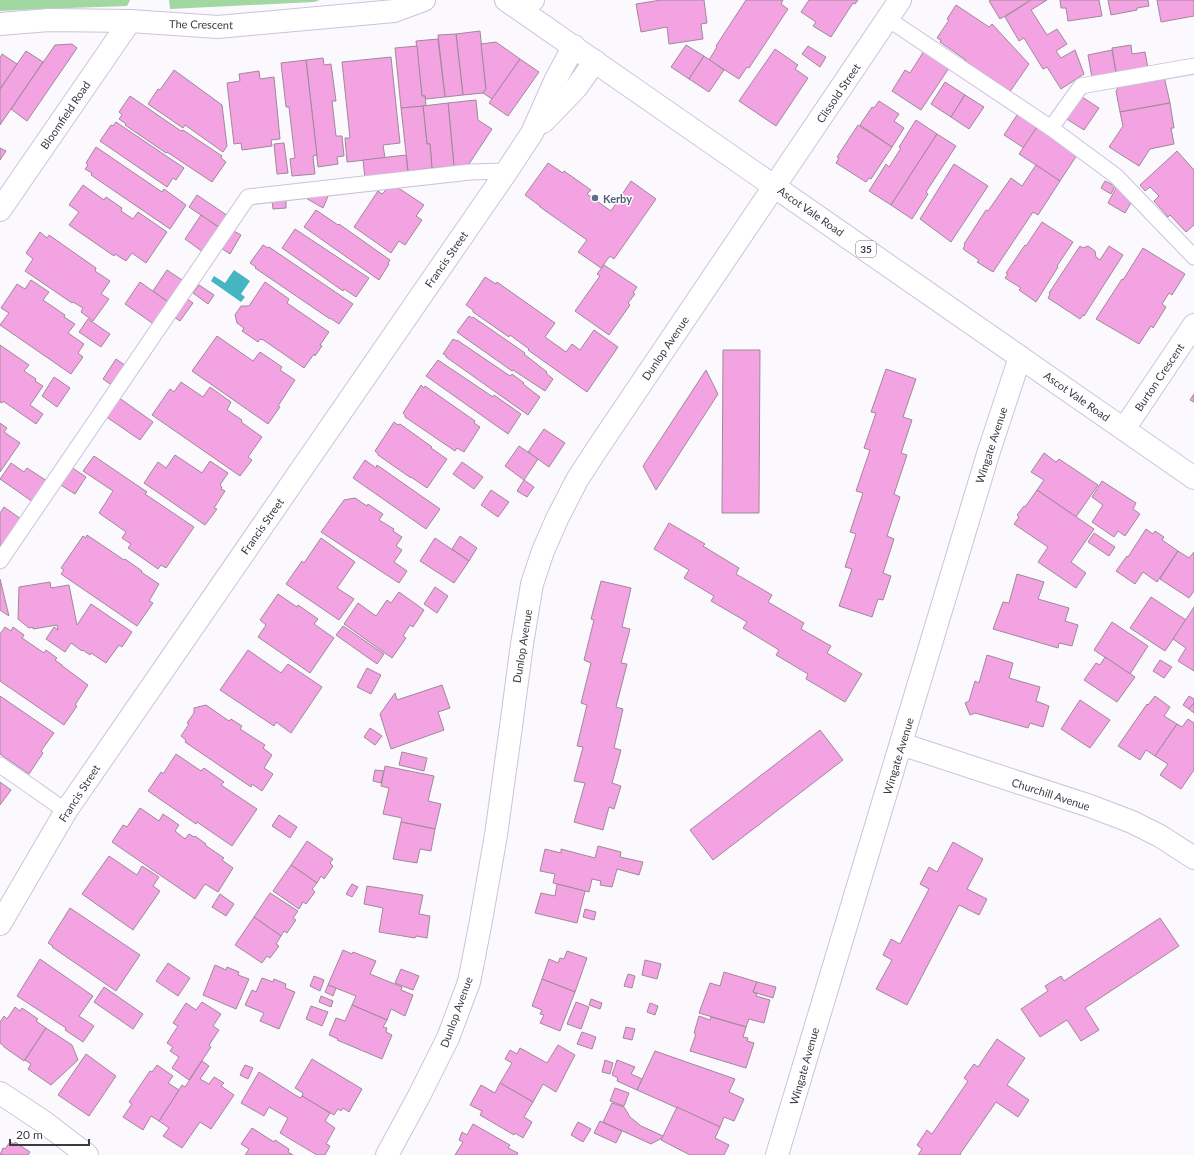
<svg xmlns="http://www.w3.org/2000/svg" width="1194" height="1155" viewBox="0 0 1194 1155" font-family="Lato,sans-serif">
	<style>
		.green { fill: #a1d8a2 }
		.water { fill: #45b5c1 }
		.building { fill: #f3a2e2; stroke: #9f8999 }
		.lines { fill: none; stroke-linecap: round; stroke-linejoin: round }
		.service-casing { stroke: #cbc3dc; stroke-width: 17 }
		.minor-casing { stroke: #cbc3dc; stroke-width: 24 }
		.primary-casing { stroke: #cbc3dc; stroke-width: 24 }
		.service { stroke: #fff; stroke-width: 15 }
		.minor { stroke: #fff; stroke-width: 22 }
		.primary { stroke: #fff; stroke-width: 22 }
		.service-dot { fill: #5c6f8a; stroke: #fff; stroke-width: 1.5 }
		.labels { text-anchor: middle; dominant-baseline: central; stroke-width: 3; stroke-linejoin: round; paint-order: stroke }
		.shield { fill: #fff; stroke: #76747b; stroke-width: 1 }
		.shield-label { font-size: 10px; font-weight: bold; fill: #3c3943 }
		.street-label { font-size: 11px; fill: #3c3943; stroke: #fff }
		.service-label { font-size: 11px; font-weight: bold; fill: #4e5e75; stroke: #fff; text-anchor: start }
	</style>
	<rect width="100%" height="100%" fill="#fbf9fe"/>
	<!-- green -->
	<g class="green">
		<path d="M0 0H130L127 6 41 9 0 11Z"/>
		<path d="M169 0H320L314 2 170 9Z"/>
	</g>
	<!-- water -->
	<path class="water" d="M234 270 250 281 241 294 245 297 241 302 211 281 214 276 225 283Z"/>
	<!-- building -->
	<g class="building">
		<path d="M661 0H704L707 23 701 24 703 39 669 44 667 27 641 32 636 4Z"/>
		<path d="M746 0H783L781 4 788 9 749 68 747 67 739 79 709 60 717 47 716 46Z"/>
		<path d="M809 0H858L855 4 853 3 831 37 813 26 816 22 801 12Z"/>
		<path d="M991 0H1031L1000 19 989 1Z"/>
		<path d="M1031 0H1047L1031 10 1047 35 1057 29 1067 44 1056 51 1061 58 1075 50 1084 74 1061 89 1047 67 1043 69 1024 38 1019 41 1005 17Z"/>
		<path d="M1060 0H1099L1102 16 1068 21 1066 8H1061Z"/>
		<path d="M1108 0H1148L1149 6 1137 8V10L1111 15Z"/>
		<path d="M1157 0H1194V16L1161 22Z"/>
		<path d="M956 5 989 27 992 24 1029 64 1009 93 964 63 966 60 940 42 941 40 937 38 949 20 947 19Z"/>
		<path d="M480 31 486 89 483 93 463 95 456 34Z"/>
		<path d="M456 34 463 95 445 97 438 35Z"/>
		<path d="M438 39 445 97 426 99 425 96H422L416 41Z"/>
		<path d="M496 42 520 59 492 99 483 93 486 89 481 44Z"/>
		<path d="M72 44 77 48 27 121 11 109 55 45Z"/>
		<path d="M686 45 704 56 689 79 671 67Z"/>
		<path d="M1131 45 1132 54 1145 52 1148 68 1116 73 1112 48Z"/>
		<path d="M417 46 422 96H425L426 106 401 108 395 48Z"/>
		<path d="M808 46 826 57 820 67 802 54Z"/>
		<path d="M775 49 798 65 795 69 808 78 776 126 739 101Z"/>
		<path d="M1112 50 1116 73 1092 78 1088 55Z"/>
		<path d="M26 51 43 62 0 125V89Z"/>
		<path d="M924 51 949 68 921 110 892 91 905 70 910 73Z"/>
		<path d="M2 54 17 64 0 89V58Z"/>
		<path d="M704 56 724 70 709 92 689 79Z"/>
		<path d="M391 57 400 143 383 145 385 158 347 162 345 138H350L342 62Z"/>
		<path d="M323 58 324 65 331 64 336 101H332L336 136H342L344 156 337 157 338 164 318 167 306 60Z"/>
		<path d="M520 59 539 72 508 116 489 103Z"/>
		<path d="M306 60 317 155 313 156 315 174 292 176 290 159 295 158 289 107H286L281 63Z"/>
		<path d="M174 70 222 105 227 146 223 152 185 125 183 128 148 104 158 89 160 90Z"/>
		<path d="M259 71 260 79 274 77 280 139 271 140 272 146 242 150 241 143 234 144 227 83 240 81 239 74Z"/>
		<path d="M1164 76 1170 103 1120 112 1116 91 1120 84Z"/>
		<path d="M945 82 965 95 951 117 931 104Z"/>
		<path d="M965 95 984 107 969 129 951 117Z"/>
		<path d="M1079 95 1099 108 1084 130 1065 118Z"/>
		<path d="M130 96 181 131 183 130 222 156 221 158 226 162 212 182 167 152 166 153 125 125 126 124 119 119 122 115 119 112Z"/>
		<path d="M476 100 478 120 492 129 469 164 454 166 448 103Z"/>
		<path d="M879 101 899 114 894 121 904 128 892 147 860 125 872 107 874 108Z"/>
		<path d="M448 103 454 166 432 168 430 144H427L423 106Z"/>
		<path d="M1170 103 1174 128H1171L1174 144 1150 149 1139 166 1109 147 1123 126 1120 112Z"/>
		<path d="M423 106 427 144H430L432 168 408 171 401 108Z"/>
		<path d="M1017 115 1037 127 1024 148 1004 135Z"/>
		<path d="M916 120 937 134 891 205 869 191 886 164 889 167 901 148 899 147Z"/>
		<path d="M116 122 184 168 176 180 173 178 167 187 100 141 111 125 113 126Z"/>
		<path d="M858 125 892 147 871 179 869 178 866 182 836 163 839 158 837 157Z"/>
		<path d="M1037 127 1077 155 1060 181 1019 154Z"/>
		<path d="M937 134 956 146 926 192 928 194 912 219 891 205Z"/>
		<path d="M284 143 288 173 277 174 274 144Z"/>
		<path d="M96 147 162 192 164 189 186 205 170 229 91 175 92 173 85 169 88 165 86 163Z"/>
		<path d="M0 148 6 151 0 160Z"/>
		<path d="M1177 151 1194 170V225L1186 232 1170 215 1168 217 1154 201 1159 196 1150 187 1145 191 1140 185Z"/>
		<path d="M406 155 408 174 365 179 363 160Z"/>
		<path d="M548 163 563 173 564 171 591 190 587 194 611 211 631 181 656 199 614 259 610 256 601 268 578 252 587 240 540 207V206L525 195Z"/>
		<path d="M954 164 988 186 951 242 920 219Z"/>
		<path d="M1036 165 1060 181 1038 215 1033 212 993 272 977 262 979 260 963 249 965 245 964 244 986 210 988 211 1011 178 1022 186Z"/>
		<path d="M1105 181 1115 186 1111 194 1101 188Z"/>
		<path d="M83 185 104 200 106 197 122 208 121 211 133 219 138 212 167 232 146 263 132 253 126 261 115 254 114 256 69 225 79 212 69 205Z"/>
		<path d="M1117 186 1132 201 1125 213 1108 203Z"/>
		<path d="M397 187 424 205 416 216 422 220 405 245 399 241 391 253 354 227 378 191 382 194 388 188Z"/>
		<path d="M329 194 323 208 304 197Z"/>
		<path d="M197 195 228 216 220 228 189 207Z"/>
		<path d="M286 199V208L273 209 272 201Z"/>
		<path d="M316 210 338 225 339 224 390 260 388 263 389 264 379 280 304 227Z"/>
		<path d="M201 215 220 228 203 252 185 239Z"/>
		<path d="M1042 222 1073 242 1057 266 1058 267 1036 302 1019 290 1021 288 1005 278 1008 274 1006 273 1025 245 1026 246Z"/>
		<path d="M295 229 369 278 356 297 344 289 343 291 282 248Z"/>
		<path d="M232 230 241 235 230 254 221 248Z"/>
		<path d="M40 232 47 238 49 235 96 268 95 271 110 281 101 294 109 299 93 321 81 312 83 308 73 302 72 303 25 271 33 259 26 253Z"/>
		<path d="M263 245 268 248 269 247 353 304 339 324 330 318V319L255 268 256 267 250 263Z"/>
		<path d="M1080 246 1083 248 1088 246 1095 251 1096 257 1100 260 1109 246 1123 255 1084 316 1083 315 1080 319 1048 298 1050 294 1049 293Z"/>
		<path d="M1143 248 1185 274 1172 295 1169 293 1162 304 1166 307 1153 328 1151 326 1139 344 1096 319 1122 279 1123 280Z"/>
		<path d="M604 265 637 287 633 293 635 294 628 303 630 305 609 335 575 311 600 276 597 274Z"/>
		<path d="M167 270 182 280 168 302 153 291Z"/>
		<path d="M485 277 496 284 497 282 555 323 545 337 566 352 572 344 580 350 594 330 618 347 587 392 528 350 529 349 510 335 509 337 473 312V310L466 305Z"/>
		<path d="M31 280 49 292 43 300 65 315 64 317 75 324 68 333 84 344 78 353 83 357 71 374 0 325 9 313 1 308 17 284 25 289Z"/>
		<path d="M140 282 168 302 155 325 125 304Z"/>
		<path d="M265 282 289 299 287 303 329 332 320 345 322 346 315 356 314 354 304 368 262 339V340L260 339 258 342 242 331 244 328 237 323 235 315 241 306H249Z"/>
		<path d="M199 285 214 295 208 304 193 293Z"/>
		<path d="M186 298 193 303 180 321 174 317Z"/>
		<path d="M469 316 472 318 473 317 525 353 524 354 547 372 546 373 553 379 545 391 513 370 512 371 461 335 457 332Z"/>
		<path d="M88 319 110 334 101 347 79 332Z"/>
		<path d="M217 336 253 361 260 352 282 367 280 370 295 380 278 406 280 407 268 424 192 371Z"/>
		<path d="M453 339 457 341V340L510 376 512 374 524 383 523 384 540 397 528 415 446 357V355L443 354Z"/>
		<path d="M0 345 29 365 24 371 36 379 35 381 43 386 30 405 43 414 36 424 3 401 2 403 0 402Z"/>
		<path d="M723 350H760L759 513H722Z"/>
		<path d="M116 359 126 366 113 386 103 379Z"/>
		<path d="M438 360 493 397 494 395 521 414 508 434 426 376Z"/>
		<path d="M886 369 916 379 903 417 912 420 901 453 907 455 894 494 900 497 887 536 894 539 883 573 891 576 883 600 878 599 872 617 839 606 852 569 845 567 856 534 850 532 863 493 856 491 870 450 864 448 876 413 871 412Z"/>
		<path d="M706 370 718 394 656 490 643 466Z"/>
		<path d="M54 377 70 388 57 407 42 396Z"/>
		<path d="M181 382 203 397 210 387 231 402 227 410 242 420 241 422 262 437 248 457 252 460 240 476 152 415 170 389 174 392Z"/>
		<path d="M421 385 424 388 425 386 475 421 474 423 480 427 464 452 457 448 455 451 405 417V415L403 413Z"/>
		<path d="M1194 394V402L1190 400Z"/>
		<path d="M118 397 153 422 140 440 105 416Z"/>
		<path d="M394 422 398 425 400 424 432 447 431 448 447 459 427 488 411 477V478L378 455V454L375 451Z"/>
		<path d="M0 423 7 428 4 432 20 443 0 472Z"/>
		<path d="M544 429 565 443 549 467 528 452Z"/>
		<path d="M519 446 538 459 524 480 505 466Z"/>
		<path d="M1044 453 1056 462 1059 459 1098 485 1076 517 1037 490 1044 480 1031 472Z"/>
		<path d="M175 455 202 473 210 461 228 473 220 485 222 487 221 489 225 491 214 508 217 509 205 525 144 483 158 462 166 468Z"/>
		<path d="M94 456 147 492 145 494 194 527 166 568 161 565 158 569 128 548 131 544 122 538 126 532 99 513 113 491 83 471Z"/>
		<path d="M365 460 376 468 377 465 440 509 426 529 353 478Z"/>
		<path d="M462 462 483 477 474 489 453 474Z"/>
		<path d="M11 463 24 472 27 468 47 481 33 502 0 479Z"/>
		<path d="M71 467 86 477 75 494 59 484Z"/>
		<path d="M524 480 534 487 527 497 517 491Z"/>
		<path d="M1102 481 1136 503 1133 509 1140 514 1125 536 1118 531 1114 537 1092 522 1103 505 1092 497Z"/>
		<path d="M491 490 509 502 498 517 481 505Z"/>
		<path d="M1037 490 1094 529 1071 562 1086 573 1076 588 1038 562 1048 547 1014 524 1019 517 1017 515 1024 506 1025 507Z"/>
		<path d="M355 498 367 506 368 504 383 514 379 520 394 529 393 531 402 537 396 546 402 550 394 562 407 571 399 583 321 532 344 500Z"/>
		<path d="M4 507 21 519 0 550V513Z"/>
		<path d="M669 523 705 544 703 546 739 568 736 574 772 595 768 602 804 623 801 629 831 646 827 653 862 674 845 702 806 679 808 674 776 655 779 650 743 628 747 622 711 601 714 596 684 578 689 570 654 549Z"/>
		<path d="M1146 529 1153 534 1155 531 1164 537 1162 540 1178 551 1157 582 1143 572 1135 584 1116 571 1127 556 1128 557Z"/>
		<path d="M1094 533 1115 547 1109 556 1088 542Z"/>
		<path d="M87 535 124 560 125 559 142 571 141 572 159 584 149 601 153 603 137 626 61 574 64 570 61 568 83 536 86 538Z"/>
		<path d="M460 536 477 548 469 561 452 549Z"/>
		<path d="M321 538 355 562 337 588 354 599 339 620 286 584 302 561 304 563Z"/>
		<path d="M435 538 469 561 454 583 420 561Z"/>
		<path d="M1178 551 1189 558 1194 552V591L1189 598 1160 579Z"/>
		<path d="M1017 574 1044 582 1038 599 1069 608 1065 621 1078 625 1072 646 1059 643 1058 648 993 629 1003 602 1009 603Z"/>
		<path d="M0 579 9 616 0 610Z"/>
		<path d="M601 581 631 588 622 627 630 629 621 663 627 664 616 707 623 709 614 748 621 750 612 783 621 786 614 809 609 807 603 830 574 822 585 783 574 781 583 747 577 746 587 705 581 703 591 663 584 660 594 620 591 619Z"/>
		<path d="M50 582 51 588 69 585 77 625 91 604 132 632 122 647 119 645 106 663 91 653 90 655 83 650 82 651 71 643 65 652 46 639 54 627 58 630 57 625 33 629V627L29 628 18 619 19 587Z"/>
		<path d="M435 587 448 596 437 613 424 604Z"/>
		<path d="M399 592 424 610 413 627 410 625 403 636 406 638 392 658 344 624 358 603 376 616 387 600 391 603Z"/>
		<path d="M278 594 297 607 298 605 318 619 314 624 334 638 310 673 258 637 266 625 260 620Z"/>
		<path d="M1151 597 1186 620 1165 651 1130 628Z"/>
		<path d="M1194 607V671L1178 661 1186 648 1173 639Z"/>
		<path d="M1112 622 1148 646 1130 674 1094 650Z"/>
		<path d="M343 626 384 654 377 664 336 635Z"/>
		<path d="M5 627 11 631 13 627 24 635 22 638 44 653 46 650 57 658 55 660 62 665H61L88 685 75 705 77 706 64 725 0 681V634Z"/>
		<path d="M248 650 281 673 288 664 322 687 291 733 276 722 274 726 220 690Z"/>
		<path d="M987 655 1013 663 1009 678 1040 687 1036 701 1049 706 1043 727 1030 723 1028 728 975 713 970 715 965 703 969 701 975 681 979 683Z"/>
		<path d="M1105 657 1135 677 1117 702 1084 680 1096 663 1100 665Z"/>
		<path d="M1160 660 1172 667 1164 678 1153 671Z"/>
		<path d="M367 668 381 675 371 694 357 687Z"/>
		<path d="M442 685 450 708 438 712 444 730 391 749 380 714 395 693 397 700Z"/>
		<path d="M0 696 54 733 41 751 43 753 29 774 0 754Z"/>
		<path d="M1155 696 1170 707 1164 716 1177 724 1155 756 1146 750 1140 760 1118 746 1147 704 1148 705Z"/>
		<path d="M1189 696 1194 699V703L1189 709 1183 705Z"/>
		<path d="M1080 700 1110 720 1090 748 1061 729Z"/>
		<path d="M1194 703V713L1189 709Z"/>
		<path d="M206 705 229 721 231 719 242 726 240 729 265 745 263 748 272 755 264 768 273 774 262 791 252 784 251 787 185 742 186 740 181 736 189 724 187 723 194 713V708Z"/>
		<path d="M1188 719 1194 723V770L1181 789 1160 775 1168 764 1155 756 1177 724 1182 727Z"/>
		<path d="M370 728 382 736 375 745 364 737Z"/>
		<path d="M820 730 843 760 713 860 690 830Z"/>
		<path d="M402 752 427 758 424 771 399 765Z"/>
		<path d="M176 754 201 771 204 768 224 782 221 785 257 809 232 846 197 822 196 824 148 791 161 772 163 774Z"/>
		<path d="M385 766 434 776 428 801 441 804 435 829 401 822 402 818 383 814 389 788 381 786Z"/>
		<path d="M375 770 384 771 381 783 373 781Z"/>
		<path d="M0 782 11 790 0 805Z"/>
		<path d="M140 808 159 821 163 814 179 825 175 831 185 839 189 834 194 837 195 836 206 844 205 845 224 858 222 860 233 868 218 892 205 884 195 899 112 842 123 825 127 827Z"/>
		<path d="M279 815 297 827 290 838 272 826Z"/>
		<path d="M401 822 435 829 431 851 420 849 417 863 393 859Z"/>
		<path d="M307 841 333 859 330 863 333 866 324 879 321 876 317 883 291 865Z"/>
		<path d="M953 842 983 859 967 889 987 899 979 915 959 905 907 1005 876 989 892 960 883 955 891 939 900 944 929 889 920 884 929 867 937 872Z"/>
		<path d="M598 846 621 852 620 857 643 862 639 875 617 869 612 887 600 885 601 881 592 879 589 892 553 883 555 874 540 871 545 849 561 853V849L595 858Z"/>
		<path d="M109 856 137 875 142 866 159 877 153 886 160 891 133 930 82 894Z"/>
		<path d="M291 865 317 883 312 889 315 892 306 904 303 902 299 909 273 891Z"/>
		<path d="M352 884 358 887 352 897 346 894Z"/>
		<path d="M557 884 585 891 577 923 535 913 541 893 555 896Z"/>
		<path d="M367 886 423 895 419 914 430 916 427 938 416 936 415 938 379 932 383 908 364 904Z"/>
		<path d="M270 893 298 911 293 918 296 920 287 933 284 931 281 936 254 917Z"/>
		<path d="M220 894 234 904 226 916 212 907Z"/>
		<path d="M70 908 140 955 116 991 52 947 53 946 48 943Z"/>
		<path d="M585 909 596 912 594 920 583 917Z"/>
		<path d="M254 917 281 936 276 944 279 946 270 958 267 956 262 963 235 945Z"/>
		<path d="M1160 918 1179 946 1085 1008 1099 1030 1081 1041 1067 1020 1040 1037 1021 1009 1048 991 1045 986 1061 976 1064 981Z"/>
		<path d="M343 950 352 954 353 952 376 961 370 974 402 987 401 990 413 995 405 1016 391 1009 387 1020 352 1005 356 996 328 985Z"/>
		<path d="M567 951 587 958 575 992 542 979 549 959 558 963 560 958 564 959Z"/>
		<path d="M40 959 93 996 79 1016 94 1026 83 1042 65 1030 66 1028 17 996Z"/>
		<path d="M645 960 661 964 657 979 642 975Z"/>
		<path d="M168 963 190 978 178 996 156 981Z"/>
		<path d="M215 965 226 970 227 967 239 972 238 975 249 979 236 1009 203 995Z"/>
		<path d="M401 969 419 976 413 990 395 983Z"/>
		<path d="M724 972 757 982 753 992 757 994 756 996 770 1000 764 1023 749 1019 746 1027 699 1013 710 983 720 986Z"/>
		<path d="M628 974 635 976 632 988 624 986Z"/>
		<path d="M314 976 324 980 320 991 310 986Z"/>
		<path d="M262 978 273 982 274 979 286 984 285 988 295 992 279 1029 260 1021 264 1013 245 1005 252 990 256 992Z"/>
		<path d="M542 979 575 992 560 1031 540 1023 544 1015 540 1014 542 1010 532 1006Z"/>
		<path d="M757 982 776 987 773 998 753 992Z"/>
		<path d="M328 985 336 988 333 996 325 992Z"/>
		<path d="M104 987 143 1014 133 1029 94 1002Z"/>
		<path d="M321 996 333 1001 331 1007 319 1002Z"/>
		<path d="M591 999 602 1003 600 1009 589 1005Z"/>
		<path d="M202 1002 221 1014 213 1026 219 1030 209 1045 211 1047 189 1080 172 1068 179 1057 170 1051 173 1047 167 1043 178 1026 173 1023 186 1003 196 1010Z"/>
		<path d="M576 1002 589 1007 581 1029 567 1024Z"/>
		<path d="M650 1003 658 1006 655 1015 647 1012Z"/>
		<path d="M352 1005 387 1020 383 1027 387 1028 386 1032 392 1035 382 1059 337 1040 338 1039 329 1035 336 1018 345 1021Z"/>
		<path d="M311 1006 328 1012 322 1026 306 1019Z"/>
		<path d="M15 1007 20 1011 22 1008 38 1019 36 1021 46 1028 24 1061 4 1047V1046L0 1043V1022L4 1016 7 1019Z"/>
		<path d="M699 1016 710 1020 711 1017 746 1027 743 1037 748 1038 747 1041 754 1043 746 1068 690 1051 696 1034 694 1033Z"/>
		<path d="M626 1027 635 1029 632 1040 623 1038Z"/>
		<path d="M46 1028 72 1045 78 1060 51 1085 28 1069 31 1064 25 1060Z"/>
		<path d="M582 1032 596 1037 592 1049 577 1044Z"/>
		<path d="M997 1039 1025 1058 1007 1085 1029 1100 1018 1117 996 1102 960 1154 961 1155H918L922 1149 917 1145 927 1130 932 1134 968 1081 964 1078 974 1064 978 1067Z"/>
		<path d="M558 1045 575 1055 556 1092 543 1084 533 1102 500 1083 512 1063 505 1059 510 1050 517 1054 520 1048 547 1063Z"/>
		<path d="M655 1051 735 1079 729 1092 744 1099 734 1121 724 1117 720 1127 637 1090Z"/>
		<path d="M86 1054 116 1076 89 1116 58 1095Z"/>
		<path d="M312 1059 362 1089 349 1112 343 1108 341 1111 338 1109 334 1115 302 1096 303 1093 295 1088Z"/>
		<path d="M605 1060 613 1063 610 1074 602 1072Z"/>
		<path d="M617 1060 635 1067 631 1074 642 1079 637 1090 617 1081 618 1078 612 1075Z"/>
		<path d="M202 1061 209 1066 200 1079 209 1084 214 1077 224 1083 221 1086 234 1095 211 1129 200 1122 182 1148 163 1136 169 1128 159 1121 182 1085 185 1087Z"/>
		<path d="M157 1065 173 1076 168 1083 179 1090 159 1121 151 1116 143 1130 123 1117 132 1104 129 1102 150 1071 152 1072Z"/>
		<path d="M245 1065 253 1068 248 1079 240 1075Z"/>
		<path d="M259 1072 300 1098 302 1096 330 1113 325 1121 335 1128 326 1144 330 1146 325 1155H317L280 1133 288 1118 269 1107 264 1116 241 1103Z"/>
		<path d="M500 1083 533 1102 524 1117 532 1122 523 1138 515 1133 514 1135 480 1115 482 1111 470 1105 481 1085 495 1093Z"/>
		<path d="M615 1088 629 1093 624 1106 610 1101Z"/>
		<path d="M612 1103 624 1107 630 1117 641 1126 663 1136 662 1138 651 1144 603 1122Z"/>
		<path d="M677 1107 720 1127 715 1138 729 1145 724 1155H690L661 1140Z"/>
		<path d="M600 1121 622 1131 616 1143 594 1133Z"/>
		<path d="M578 1122 591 1129 583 1142 571 1135Z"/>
		<path d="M473 1124 510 1145 508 1148 518 1153 517 1155H455L463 1142 459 1140 462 1132 467 1135Z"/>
		<path d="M252 1128 274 1142 275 1140 289 1149 288 1152 293 1155H245L249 1149 241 1144Z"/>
		<path d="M10 1142 14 1144 15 1142 30 1152 28 1155H0L3 1148 5 1149Z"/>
	</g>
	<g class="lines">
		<defs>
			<g id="service">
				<path d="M888 19 1051 128 1116 176 1194 257"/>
				<path d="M1051 128 1081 86 1194 66"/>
				<path d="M0 561 248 197 470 172 507 171"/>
				<path d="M0 765 66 811"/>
			</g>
			<g id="minor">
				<path d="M512 4 533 0"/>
				<path d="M0 24 49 20 130 21 218 27 394 11 424 0"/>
				<path d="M543 122 576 88 595 61"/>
				<path d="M0 210 130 21"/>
				<path d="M1124 429 1194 325"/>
				<path d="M901 744 1090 806 1132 822 1160 836 1194 858"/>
				<path d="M0 924 66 811 507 171 532 133 557 77 574 46"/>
				<path d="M0 1093 44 1122 87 1155"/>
				<path d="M387 1155 419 1096 448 1038 469 982 480 926 496 835 510 734 522 644 532 584 543 551 557 519 577 480 597 449 900 0"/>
				<path d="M777 1155 988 454 1020 357"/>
			</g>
			<path id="primary" d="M506 0 1194 478"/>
		</defs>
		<!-- service casing -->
		<use href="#service" class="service-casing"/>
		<!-- minor casing -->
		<use href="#minor" class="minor-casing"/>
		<!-- primary casing -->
		<use href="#primary" class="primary-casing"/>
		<!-- service -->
		<use href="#service" class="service"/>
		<!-- minor -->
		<use href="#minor" class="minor"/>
		<!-- primary -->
		<use href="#primary" class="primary"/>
	</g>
	<!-- markers -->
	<circle class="service-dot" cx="595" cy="198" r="4"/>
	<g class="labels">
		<!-- shield labels -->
		<rect class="shield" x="856" y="241" width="20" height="16" rx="3"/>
		<g class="shield-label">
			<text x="866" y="249">35</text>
		</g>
		<!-- street labels -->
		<g class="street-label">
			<text transform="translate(201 24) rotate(1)">The Crescent</text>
			<text transform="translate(838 93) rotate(-56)">Clissold Street</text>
			<text transform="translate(65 115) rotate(-56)">Bloomfield Road</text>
			<text transform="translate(811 211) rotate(35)">Ascot Vale Road</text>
			<text transform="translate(446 259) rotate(-55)">Francis Street</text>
			<text transform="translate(665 348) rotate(-56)">Dunlop Avenue</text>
			<text transform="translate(1159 377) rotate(-56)">Burton Crescent</text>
			<text transform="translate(1077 396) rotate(35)">Ascot Vale Road</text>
			<text transform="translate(991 445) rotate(-72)">Wingate Avenue</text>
			<text transform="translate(262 526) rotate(-55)">Francis Street</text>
			<text transform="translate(522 646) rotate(-81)">Dunlop Avenue</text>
			<text transform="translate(898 756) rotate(-73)">Wingate Avenue</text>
			<text transform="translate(79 793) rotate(-57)">Francis Street</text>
			<text transform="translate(1051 794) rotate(18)">Churchill Avenue</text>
			<text transform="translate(456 1012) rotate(-70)">Dunlop Avenue</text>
			<text transform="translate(804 1066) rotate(-74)">Wingate Avenue</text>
		</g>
		<!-- service labels -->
		<g class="service-label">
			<text x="603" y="198">Kerby</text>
		</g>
	</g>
	<!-- scale -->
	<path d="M10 1139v6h79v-6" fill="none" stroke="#3c3943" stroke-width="2"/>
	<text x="16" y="1139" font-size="12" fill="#3c3943" stroke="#ffffff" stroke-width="3" paint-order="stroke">20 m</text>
</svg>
